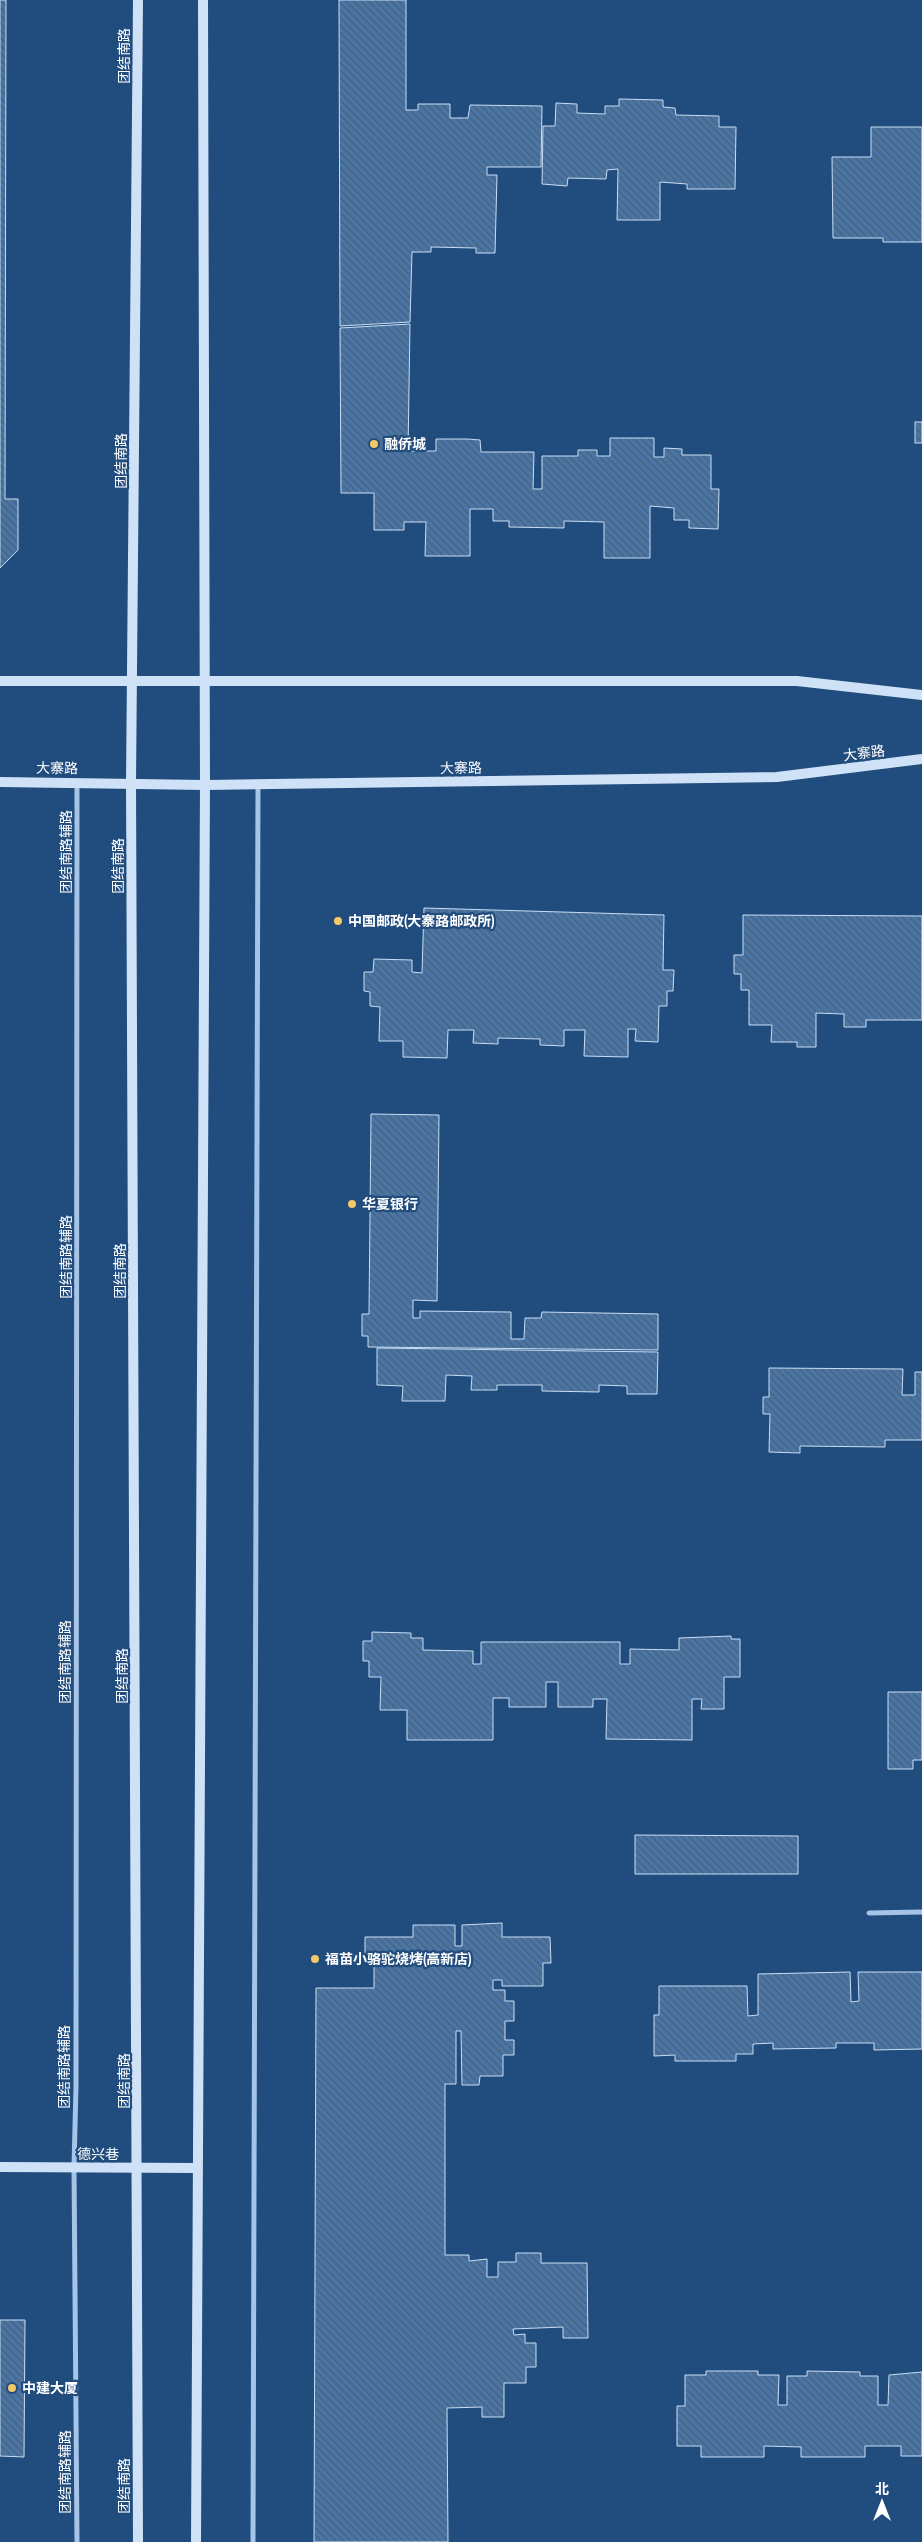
<svg xmlns="http://www.w3.org/2000/svg" width="922" height="2542" viewBox="0 0 922 2542" font-family="'Asap Condensed','Noto Sans SC',sans-serif">
	<style>
		.building { fill: url(#building-back-hatch); stroke: #c9def5 }
		.lines { fill: none; stroke-linecap: round; stroke-linejoin: round }
		.street { stroke: #a5c4e7; stroke-width: 5 }
		.secondary { stroke: #cfe1f6; stroke-width: 10 }
		.poi-dot { fill: #f3c867; stroke: #214c7e; stroke-width: 2 }
		.labels { text-anchor: middle; dominant-baseline: central; stroke-width: 4.5; stroke-linejoin: round; paint-order: stroke }
		.street-label { font-size: 14px; fill: #fff; stroke: #214c7e }
		.poi-label { font-size: 14px; font-weight: bold; fill: #fff; stroke: #214c7e; text-anchor: start }
	</style>
	<defs>
		<pattern id="building-back-hatch" width="6" height="6" patternUnits="userSpaceOnUse" patternTransform="scale(1.25)"><rect width="6" height="6" fill="#4a76a7"/><path d="M-1 5l2 2M0 0l6 6M5-1l2 2" fill="none" stroke="#4b5f75"/></pattern>
	</defs>
	<rect width="100%" height="100%" fill="#214c7e"/>
	<!-- building -->
	<g class="building">
		<path d="M0 0H6L5 499H18V550L0 568Z"/>
		<path d="M339 0H406V110H418V104H450V118H468L470 105 542 106 541 167H487V175H497L495 253H476V248L431 247V252H412L410 322 340 326Z"/>
		<path d="M619 99 663 100V107L675 108 676 115 719 116V127H736L735 189H687V184L660 182V220H617L618 169 607 170 606 179 568 178 567 186 542 184 543 126H555L556 103 577 104V113L605 114V106H619Z"/>
		<path d="M871 127H922V242H883V238H833L832 157H871Z"/>
		<path d="M410 324 408 451H436V439H468L480 440 481 452H534L533 489H542V456H578V450H597V456H610V438H654V457H664V448L682 449V455H711V489H719L718 529 689 528V520H674V508L650 506V558H604V522L564 521V528L509 527V521H493V509H470V556H425L426 522H404V530H374V493H341L340 328Z"/>
		<rect x="915" y="422" width="7" height="21"/>
		<path d="M424 908 664 915 663 970H674L673 991H667V1006H659L658 1042 635 1041 636 1029H628V1057L584 1056 585 1030H564V1046L540 1045V1039L498 1038V1044L473 1043 474 1030H448L447 1058 403 1057V1041H379L380 1007 370 1006V992L364 991V972H373L374 959 412 960V972L422 973Z"/>
		<path d="M743 915 922 916V1020H866V1027H844V1014L816 1013V1047H797V1042H771L772 1025H749V990H741V974H734V955H743Z"/>
		<path d="M371 1114 439 1115 437 1301 413 1300V1318H420V1311L511 1312V1339H524L525 1318H541L542 1312 658 1314V1350L368 1347V1336H362V1314H369Z"/>
		<path d="M377 1348 658 1352 657 1394H627V1386L599 1385V1392L542 1391V1385H497V1390H471L472 1376 446 1375 445 1401H402L403 1386 377 1385Z"/>
		<path d="M769 1368 903 1369 902 1395H915V1372H922V1440H885V1447L800 1446V1453L769 1452 770 1414H763V1397H769Z"/>
		<path d="M372 1632 411 1633V1638H423V1650L473 1651V1664H481V1642H620V1664H630V1649L679 1650V1638L731 1636V1639H740V1677H724V1709H701L702 1699H692V1740L606 1739 607 1699H593V1707H558V1682H546V1707H509V1698H493V1740H407V1710H380L381 1677H369V1661H363V1641H372Z"/>
		<path d="M888 1692H922V1760H913V1769H888Z"/>
		<path d="M635 1835 798 1836V1874H635Z"/>
		<path d="M502 1923V1937H550L551 1963H543V1986H502V1980H493V1990H505V2001H514V2021H505V2040H514V2055H503V2076H480L479 2085H462L461 2031H456V2084H445V2255H469V2261L487 2259V2277H498V2262H516V2253H541V2263H587L588 2338H563V2327L513 2329 514 2335 525 2334V2343H536V2367H526V2383H504V2417H482V2407L447 2408 448 2542H314L316 1988H374V1963H365V1937H413V1925H455V1946H462V1925Z"/>
		<path d="M850 1972 851 2002 859 2001 858 1972H922V2049L874 2050V2043H836V2048L773 2049V2043L753 2044V2054H736V2061H675V2055L654 2056V2015H659V1986H747L748 2016 758 2015V1974Z"/>
		<path d="M0 2320H25L24 2457 0 2456Z"/>
		<path d="M706 2371H758V2375H779L778 2405H787V2376H807V2371L860 2372V2376H878V2405H888L889 2375 922 2372V2456H901V2446H865V2457H801V2447L764 2446V2457H701V2446H677V2406H685V2375H706Z"/>
	</g>
	<g class="lines">
		<!-- street -->
		<g class="street">
			<path d="M869 1913 922 1912"/>
			<path d="M77 2542 74 2167 76 2086 77 783"/>
			<path d="M253 2542 258 784"/>
		</g>
		<!-- secondary -->
		<g class="secondary">
			<path d="M138 0 131 782 138 2542"/>
			<path d="M0 681H797L922 695"/>
			<path d="M0 782 205 785 777 777 922 759"/>
			<path d="M0 2167 196 2168"/>
			<path d="M196 2542 205 785 203 0"/>
		</g>
	</g>
	<!-- markers -->
	<g class="poi-dot">
		<circle cx="374" cy="444" r="5"/>
		<circle cx="338" cy="921" r="5"/>
		<circle cx="352" cy="1204" r="5"/>
		<circle cx="315" cy="1959" r="5"/>
		<circle cx="12" cy="2388" r="5"/>
	</g>
	<g class="labels">
		<!-- street labels -->
		<g class="street-label">
			<text transform="translate(124 56) rotate(-90)">团结南路</text>
			<text transform="translate(121 461) rotate(-90)">团结南路</text>
			<text transform="translate(864 753) rotate(-7)">大寨路</text>
			<text transform="translate(57 768) rotate(1)">大寨路</text>
			<text transform="translate(461 768) rotate(-1)">大寨路</text>
			<text transform="translate(66 852) rotate(-90)">团结南路辅路</text>
			<text transform="translate(118 866) rotate(-90)">团结南路</text>
			<text transform="translate(66 1257) rotate(-90)">团结南路辅路</text>
			<text transform="translate(120 1271) rotate(-90)">团结南路</text>
			<text transform="translate(65 1662) rotate(-90)">团结南路辅路</text>
			<text transform="translate(122 1676) rotate(-90)">团结南路</text>
			<text transform="translate(64 2067) rotate(-90)">团结南路辅路</text>
			<text transform="translate(124 2081) rotate(-90)">团结南路</text>
			<text transform="translate(98 2154) rotate(1)">德兴巷</text>
			<text transform="translate(65 2472) rotate(-90)">团结南路辅路</text>
			<text transform="translate(124 2486) rotate(-90)">团结南路</text>
		</g>
		<!-- poi labels -->
		<g class="poi-label">
			<text x="384" y="444">融侨城</text>
			<text x="348" y="921">中国邮政(大寨路邮政所)</text>
			<text x="362" y="1204">华夏银行</text>
			<text x="325" y="1959">福苗小骆驼烧烤(高新店)</text>
			<text x="22" y="2388">中建大厦</text>
		</g>
	</g>
	<!-- north arrow -->
	<g transform="translate(882 2502)" stroke="#214c7e" stroke-width="4" paint-order="stroke">
	<path d="M0-4L9 19L0 12L-9 19Z" fill="#ffffff"/>
	<text y="-8" font-size="14" font-weight="bold" text-anchor="middle" fill="#ffffff">北</text>
	</g>
</svg>
